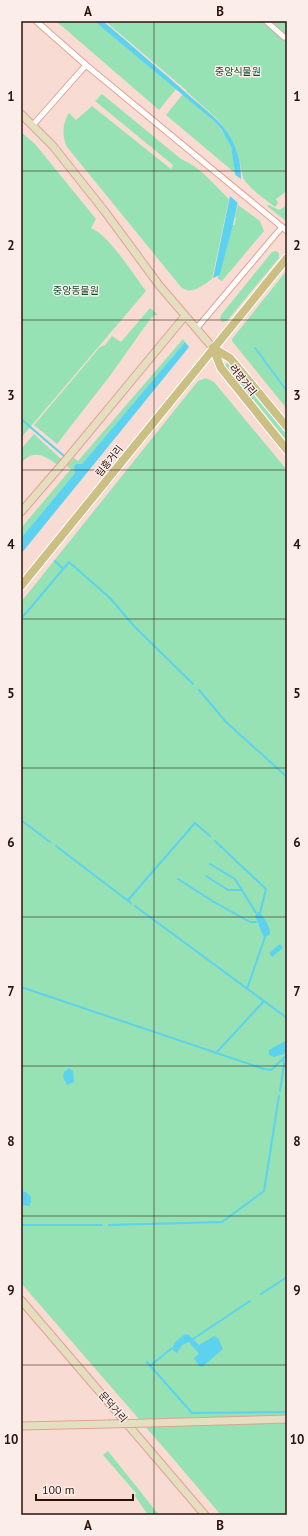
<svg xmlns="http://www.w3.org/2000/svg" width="308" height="1536" viewBox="0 0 308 1536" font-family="'PT Sans','Noto Sans KR',sans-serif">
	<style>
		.green { fill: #96e2b4 }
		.water { fill: #5dd2ef }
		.pier { fill: #f8dcd4 }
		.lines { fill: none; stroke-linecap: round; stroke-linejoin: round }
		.stream { stroke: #5dd2ef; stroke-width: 2 }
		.street-casing { stroke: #e3a28f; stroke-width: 7 }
		.secondary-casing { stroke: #e3a28f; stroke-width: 9 }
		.primary-casing { stroke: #fff; stroke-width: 10 }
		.street { stroke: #fff; stroke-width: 5 }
		.secondary { stroke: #e5dfc2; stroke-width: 7 }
		.primary { stroke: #cbbf84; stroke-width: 8 }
		.secondary-bridge-casing { stroke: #e3a28f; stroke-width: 9; stroke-linecap: butt }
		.secondary-bridge { stroke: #e5dfc2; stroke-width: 7 }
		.grid { fill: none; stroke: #2b130c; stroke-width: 1; stroke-opacity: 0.55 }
		.labels { text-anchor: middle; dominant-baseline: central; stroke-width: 3; stroke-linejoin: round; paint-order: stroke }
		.park-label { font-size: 10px; fill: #0c5131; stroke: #fbede9 }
		.street-label { font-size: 10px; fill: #2b130c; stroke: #fbede9 }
		.neatline { fill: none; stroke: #2b130c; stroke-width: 1.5 }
		.grid-label { font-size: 13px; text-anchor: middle; font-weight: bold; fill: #2b130c }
	</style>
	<rect width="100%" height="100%" fill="#f8dcd4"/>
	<!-- green -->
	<g class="green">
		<path d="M56 21H94L176 89 159 110Z"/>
		<path d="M105 21H287V191L276 199 278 203 275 207C263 198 251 190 243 178 235 129 220 122 186 91V90L180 85Z"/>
		<path d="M102 94 181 159C201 167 214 185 229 199L212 279C203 285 191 296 181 287L67 147C62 136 62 124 69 113L76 120 92 106 171 169 173 165 95 101Z"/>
		<path d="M183 94C210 118 235 132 235 173L166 115Z"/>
		<path d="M21 132 35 144 96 219 91 228C111 237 132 273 146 291L21 438Z"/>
		<path d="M238 205 260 221 264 231 222 281 218 279V276L220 275 232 225H234L236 219 235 217Z"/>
		<path d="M269 205 279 210 287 205V222L267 206Z"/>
		<path d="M276 251 279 253V258L227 321 222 322 220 319 221 315 272 252Z"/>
		<path d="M287 270V390L255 347 254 348 287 392V409L232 341V339Z"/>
		<path d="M150 308 158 315H155L151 318 109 377 57 444 34 425 100 347 105 345 112 336 121 342Z"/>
		<path d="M183 339 185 342 82 464H76L75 473 21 538V528L71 469 67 466 74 458 78 461Z"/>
		<path d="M228 362 287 434V441L225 365Z"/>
		<path d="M206 378 214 382 287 470V1515H221L170 1455 21 1283V602L198 381Z"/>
		<path d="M34 434 62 460 58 465C45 456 34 448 21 463V449Z"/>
		<path d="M108 1451 159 1515H148L135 1496 136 1493 103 1455Z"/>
	</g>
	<!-- water -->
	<g class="water">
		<path d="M94 21H103C133 47 163 72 193 99 205 109 219 120 228 133 236 145 241 162 241 176 240 206 227 245 220 275L213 278 235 172 231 147 222 130 214 121Z"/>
		<path d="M185 342 189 347 21 554V538L75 473 74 467 76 464H82Z"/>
		<path d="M258 912 260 913C265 919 270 926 270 934L264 938 255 916Z"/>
		<path d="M280 944 283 948 272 957 269 953Z"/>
		<path d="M287 1040V1053L274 1057 269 1055V1050Z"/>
		<path d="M69 1068 73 1071 74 1082 67 1085 63 1077 64 1072Z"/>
		<path d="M21 1191 26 1192 31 1197V1202L29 1206 21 1205Z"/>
		<path d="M185 1334 189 1335 199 1345 214 1336 218 1338 223 1349 202 1367 199 1366 194 1358 199 1354 189 1342 182 1345 177 1353 173 1350C172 1342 179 1339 185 1334Z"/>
	</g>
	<!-- pier -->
	<path class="pier" d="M233 173 242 180 239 204 229 195Z"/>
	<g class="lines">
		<!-- stream -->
		<g class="stream">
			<path d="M255 348 287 391"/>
			<path d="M21 419 64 456"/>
			<path d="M55 561 63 569"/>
			<path d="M21 619 69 562 110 598 134 626 193 684"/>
			<path d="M199 690 226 722 287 777"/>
			<path d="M21 820 50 842"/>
			<path d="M215 841 266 889 260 913"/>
			<path d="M56 846 131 903"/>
			<path d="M210 864 235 879 256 913"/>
			<path d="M206 876 228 890H242"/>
			<path d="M178 879 214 902 250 922H256"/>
			<path d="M128 900 195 823 210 836"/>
			<path d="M135 906 287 1018"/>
			<path d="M21 987 264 1069 271 1070 287 1055"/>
			<path d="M247 989 265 937"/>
			<path d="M216 1053 264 1001"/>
			<path d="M280 1091 284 1064 283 1058"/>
			<path d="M21 1225H102"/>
			<path d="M109 1225 222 1222 264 1191 279 1096"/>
			<path d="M261 1294 287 1277"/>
			<path d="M193 1339 250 1301"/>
			<path d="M147 1362 192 1413 287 1412"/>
			<path d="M150 1366 172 1348"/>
		</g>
		<defs>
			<g id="street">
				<path d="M36 21 86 65 287 231"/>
				<path d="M266 21 284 37"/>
				<path d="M33 125 86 65"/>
				<path d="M196 329 282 227"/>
			</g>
			<g id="secondary">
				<path d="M21 114 53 146 106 213 159 285 213 348"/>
				<path d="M21 512 65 461 185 316"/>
				<path d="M21 1300 205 1515"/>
				<path d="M149 1423 287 1419"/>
				<path d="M21 1426 108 1424"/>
			</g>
			<g id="primary">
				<path d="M213 348 221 368 287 450"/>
				<path d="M213 348 230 358 287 427"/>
				<path d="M21 586 287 258"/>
			</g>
		</defs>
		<!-- street casing -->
		<use href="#street" class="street-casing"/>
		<!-- secondary casing -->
		<use href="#secondary" class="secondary-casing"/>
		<!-- primary casing -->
		<use href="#primary" class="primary-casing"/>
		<!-- street -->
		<use href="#street" class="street"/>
		<!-- secondary -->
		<use href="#secondary" class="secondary"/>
		<!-- primary -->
		<use href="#primary" class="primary"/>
		<defs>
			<path id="secondary-bridge" d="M108 1424 149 1423"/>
		</defs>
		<!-- secondary-bridge casing -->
		<use href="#secondary-bridge" class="secondary-bridge-casing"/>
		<!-- secondary-bridge -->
		<use href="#secondary-bridge" class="secondary-bridge"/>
	</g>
	<!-- grid -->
	<path class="grid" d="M154 21V1515M21 171H287M21 320H287M21 470H287M21 619H287M21 768H287M21 917H287M21 1066H287M21 1216H287M21 1365H287"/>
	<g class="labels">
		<!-- park labels -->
		<g class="park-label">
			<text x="238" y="71">중앙식물원</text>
			<text x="76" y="290">중앙동물원</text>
		</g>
		<!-- street labels -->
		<g class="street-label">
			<text transform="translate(243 380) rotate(51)">려명거리</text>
			<text transform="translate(109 461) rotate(-51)">림흥거리</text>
			<text transform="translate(113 1407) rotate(49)">문덕거리</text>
		</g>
	</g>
	<!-- border -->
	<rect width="308" height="1536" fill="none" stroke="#fbede9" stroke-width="44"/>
	<!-- scale -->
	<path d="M36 1494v6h97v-6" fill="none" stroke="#2b130c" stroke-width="2"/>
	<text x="42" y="1494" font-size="12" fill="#2b130c" stroke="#fbede9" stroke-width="3" paint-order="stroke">100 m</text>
	<rect x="22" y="22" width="264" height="1492" class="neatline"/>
	<g class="grid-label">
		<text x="88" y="16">A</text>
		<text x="220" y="16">B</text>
		<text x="11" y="101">1</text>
		<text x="297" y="101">1</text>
		<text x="11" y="250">2</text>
		<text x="297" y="250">2</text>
		<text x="11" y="400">3</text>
		<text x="297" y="400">3</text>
		<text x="11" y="549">4</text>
		<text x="297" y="549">4</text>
		<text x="11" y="698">5</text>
		<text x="297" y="698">5</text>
		<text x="11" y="847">6</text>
		<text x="297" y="847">6</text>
		<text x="11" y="996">7</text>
		<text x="297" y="996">7</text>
		<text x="11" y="1146">8</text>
		<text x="297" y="1146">8</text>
		<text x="11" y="1295">9</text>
		<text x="297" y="1295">9</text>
		<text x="11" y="1444">10</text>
		<text x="297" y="1444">10</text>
		<text x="88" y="1530">A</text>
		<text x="220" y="1530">B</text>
	</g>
</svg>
